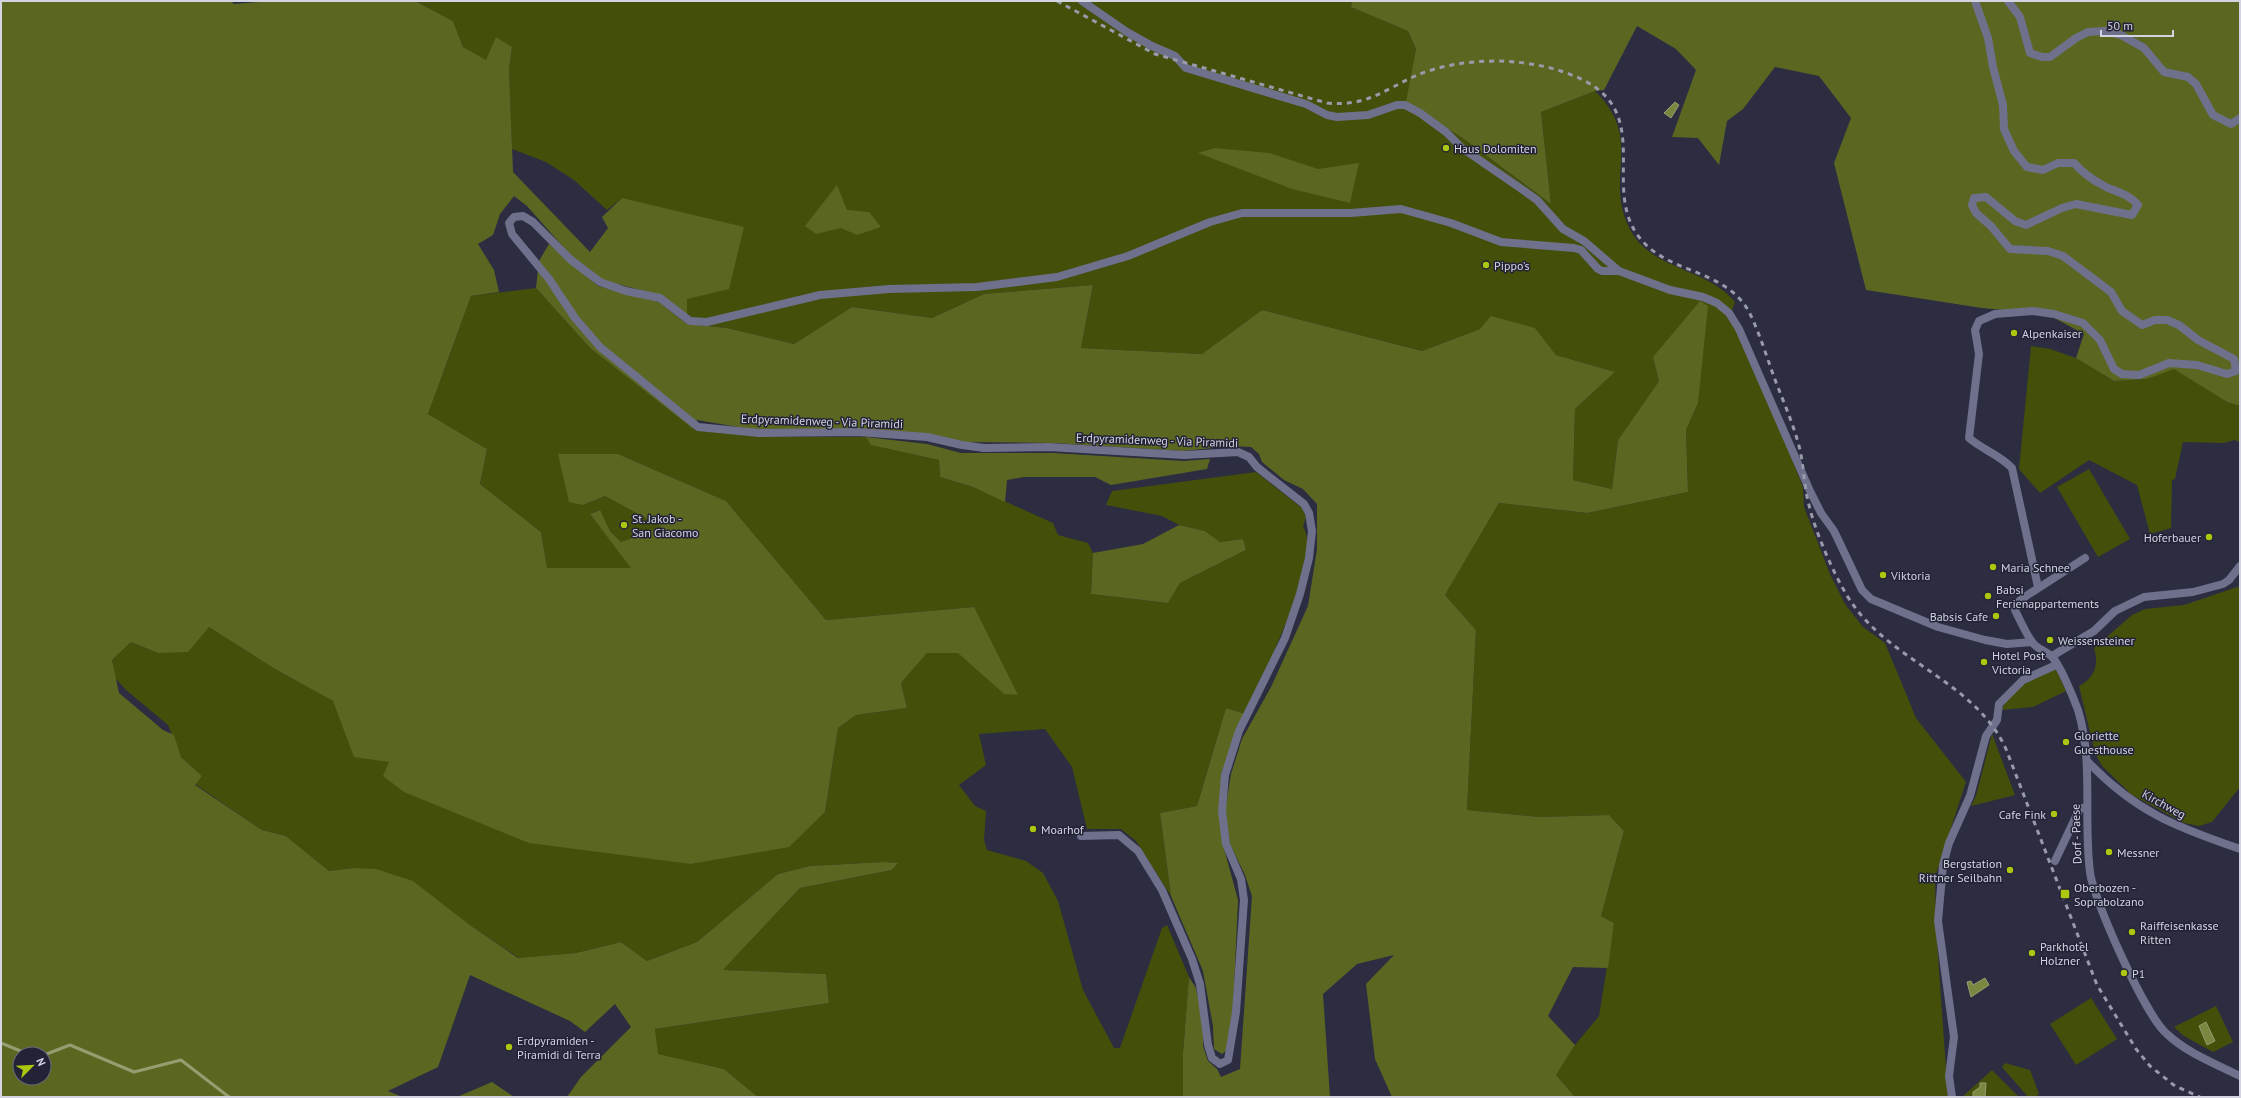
<svg xmlns="http://www.w3.org/2000/svg" width="2241" height="1098" viewBox="0 0 2241 1098" font-family="'PT Sans',sans-serif">
	<style>
		.green { fill: #444f0a }
		.forest { fill: #5b6720; fill-rule: evenodd }
		.water { fill: #7a8741; stroke: #949e71 }
		.lines { fill: none; stroke-linecap: round; stroke-linejoin: round }
		.stream { stroke: #949e71; stroke-width: 3 }
		.street { stroke: #6f708c; stroke-width: 8 }
		.rail { stroke: #999baa; stroke-width: 3; stroke-dasharray: 5 5; stroke-linecap: butt }
		.poi-dot { fill: #adc60e; stroke: #232337; stroke-width: 1.5 }
		.labels { text-anchor: middle; dominant-baseline: central; stroke-width: 3; stroke-linejoin: round; paint-order: stroke }
		.poi-label { font-size: 12px; fill: #d2d4e1; stroke: #232337; text-anchor: start }
		.street-label { font-size: 12px; fill: #d2d4e1; stroke: #232337 }
	</style>
	<rect width="100%" height="100%" fill="#2c2d41"/>
	<!-- green -->
	<g class="green">
		<path d="M415 1H1352L1351 7 1408 31 1416 49 1407 103 1464 139 1551 204 1541 112 1595 91C1643 138 1606 173 1627 223 1646 271 1706 266 1735 302L1732 310 1803 487 1804 507 1830 574 1845 604 1863 627 1885 643 1916 718 1966 782 1935 877 1936 927 1948 1097H1575L1556 1075 1575 1045 1599 1016 1614 923 1601 916 1624 831 1609 815 1540 817 1467 810 1476 630 1445 595 1499 503 1587 513 1688 492 1686 430 1698 403 1653 357 1659 381 1618 440 1612 489 1573 480 1575 409 1615 372 1556 355 1535 328 1480 329 1422 351 1262 310 1202 354 1081 348 1093 285 984 294 932 318 852 307 794 344 727 328 687 324V299L622 198 607 210 574 180 546 162 512 149 509 69 512 47 487 61 463 47 453 21Z"/>
		<path d="M536 288 590 348 693 429 759 437H866L872 445 939 460 940 477 973 487 1053 523 1058 535 1088 543 1093 553 1091 594 1168 603 1180 583 1246 550 1243 539 1220 542 1205 531 1179 525 1162 516 1106 505 1112 491 1256 472 1302 508 1306 517 1303 527C1324 554 1260 683 1245 714L1226 708 1197 806 1160 813 1171 896 1136 841 1121 829H1087L1072 767 1045 729 979 734 986 765 959 785 975 806 986 811 984 840 987 850 1026 861 1043 873 1058 901 1083 990 1114 1048H1120L1162 928 1167 925 1189 977 1183 1053V1097H758L724 1069 657 1054 655 1029 829 1003 826 974 723 970 800 888 892 870 898 863 884 862 810 866 778 874 697 942 647 961 621 942 576 953 519 958 467 923 354 868 329 871 286 836 262 830 195 784 202 776 181 757 168 725 126 690 115 678 112 660 131 642 158 653 209 627 275 669 333 701 342 723 389 762 691 864 789 846 825 812 838 728 856 715 907 708 901 683 927 653 958 652 1004 694 974 607 826 620 726 501 618 454 583 505 605 496 662 527 621 542 610 531 599 510 590 514 632 568H547L541 532 480 484 487 449 428 414 471 296Z"/>
		<path d="M2031 346 2050 349 2076 358 2114 381 2147 379 2174 368 2227 402 2240 406V442L2234 440 2224 443 2183 442 2175 479 2172 480 2171 528 2150 534 2137 485 2089 460 2040 493 2019 469Z"/>
		<path d="M2089 469 2130 539 2098 557 2057 487Z"/>
		<path d="M2240 586V787L2212 822 2199 826 2184 823 2132 795 2102 766 2095 753 2079 686C2095 678 2099 664 2094 648L2132 615 2145 609 2184 605Z"/>
		<path d="M2055 667 2066 691 2033 707 2002 710C2007 689 2037 676 2055 667Z"/>
		<path d="M1992 734 2015 795 1971 806 1976 796Z"/>
		<path d="M2091 998 2117 1039 2076 1065 2050 1024Z"/>
		<path d="M2216 1006 2233 1042 2213 1052 2184 1036 2174 1027Z"/>
		<path d="M2005 1063 2030 1070 2039 1094 2035 1097H2028L2002 1067Z"/>
		<path d="M1992 1070 2019 1097H1962Z"/>
	</g>
	<!-- forest -->
	<g class="forest">
		<path d="M1 1H231L234 4 271 1H415L453 21 463 47 486 60 496 37 512 47 509 69 513 172 590 252 608 228 602 217 622 198 744 227 729 289 687 299V315L660 295 602 280 573 258 527 206 514 196 500 214 493 235 478 244 494 270 499 292 471 296 428 414 487 449 480 484 541 532 547 568H631L590 514 600 510 610 531 621 542 662 527 605 496 583 505 569 502 558 454H618L726 501 826 620 974 607 1018 695 1004 694 958 653H927L901 683 907 708 856 715 838 728 825 812 789 847 691 864 529 843 404 792 383 776 389 762 354 757 333 701 275 669 209 627 188 652 158 653 131 642 112 660 119 693 163 730 174 735 181 757 202 776 195 785 262 830 286 836 329 871 354 868 376 869 413 881 467 923 518 958 576 953 621 942 647 961 697 942 778 874 810 866 884 862 898 863 892 870 800 888 723 970 826 974 829 1003 655 1029 658 1054 724 1069 758 1097H567L581 1077 631 1027 615 1004 585 1032 570 1021 470 975 438 1067 388 1091 402 1097H1ZM20 1054H44V1078H20Z"/>
		<path d="M1352 1H2240V406L2227 402 2174 369 2147 379 2114 381 2076 358 2084 334 2047 314 1982 308 1866 290 1834 163 1851 118 1819 76 1775 67 1743 109 1727 121 1719 165 1698 138 1672 137 1696 70 1676 49 1637 26 1604 90 1595 91 1541 112 1551 204 1464 139 1406 102 1416 49 1408 31 1351 7Z"/>
		<path d="M1215 148 1269 153 1318 169 1359 163 1350 203 1292 189 1198 153Z"/>
		<path d="M837 185 847 210 869 212 881 227 857 235 841 228 816 234 805 226Z"/>
		<path d="M549 244 598 286 659 302 687 324 727 328 794 344 852 307 932 318 984 294 1093 285 1081 348 1202 354 1262 310 1422 351 1480 329 1491 316 1535 328 1556 355 1615 372 1575 409 1573 480 1612 489 1618 440 1659 381 1653 357 1700 301 1708 306 1698 403 1686 430 1688 492 1587 513 1499 503 1445 595 1476 630 1467 810 1540 817 1609 815 1624 831 1601 916 1614 923 1608 968 1573 967 1548 1016 1575 1045 1556 1075 1575 1097H1392L1375 1059 1366 984 1394 955 1357 964 1323 994 1330 1097H1183V1053L1189 977 1196 988 1203 1023V1046L1208 1061 1217 1069 1221 1077 1240 1069 1252 896 1245 875 1230 844 1225 811 1231 774 1242 739 1271 687 1308 606 1317 549V504L1303 489 1284 480 1262 462 1259 454 1251 447 1233 446 1182 451 1055 443 962 442 756 430 697 420 693 429 590 348 536 288 539 261Z"/>
		<path d="M866 437 927 444 961 453H1053L1184 461 1210 459 1207 469 1111 485 1095 477H1024L1007 480 1005 502 973 487 940 477 939 460 871 445Z"/>
		<path d="M1179 525 1205 531 1220 542 1243 539 1246 550 1180 583 1168 603 1091 594 1093 553 1143 544Z"/>
		<path d="M1226 708 1245 714 1221 774 1223 845 1238 900 1233 1010 1226 1051 1222 1054 1214 1049 1213 1026 1203 971 1171 896 1160 813 1197 806Z"/>
		<path d="M492 1082 514 1097H457Z"/>
	</g>
	<!-- water -->
	<g class="water">
		<path d="M1675 102 1679 105 1671 118 1664 113Z"/>
		<path d="M1985 978 1989 985 1971 997 1967 982 1971 981 1973 985Z"/>
		<path d="M2206 1022 2215 1041 2207 1045 2199 1026Z"/>
		<path d="M1980 1083H1986L1985 1097H1973V1092L1980 1087Z"/>
	</g>
	<g class="lines">
		<!-- stream -->
		<g class="stream">
			<path d="M1 1043 28 1054"/>
			<path d="M44 1055 70 1045 134 1072 181 1060 229 1097"/>
		</g>
		<!-- street -->
		<g class="street">
			<path d="M1082 1 1127 32 1152 46 1175 56 1186 68 1306 104 1327 115 1337 117 1368 115 1397 105H1405L1420 113 1446 132 1462 148 1523 190 1537 200 1563 229 1584 241 1619 271"/>
			<path d="M1975 1 1988 38 1993 67 2003 105 2004 129 2014 151 2027 167 2043 170 2058 163H2074C2083 173 2094 181 2106 187 2118 192 2130 195 2138 205L2132 215 2076 204 2062 208 2026 225 2015 221 1986 197 1974 198 1972 205 1976 213 1991 226 2010 249 2048 251 2063 256 2111 292 2122 311 2142 325 2155 320H2167L2179 325 2198 340 2234 359 2236 371 2227 374 2197 365 2169 363 2139 375 2122 374 2114 369 2100 340 2083 323 2054 314 2033 311 1995 314 1979 321 1975 330 1979 354 1969 438C1983 450 2000 455 2012 468L2038 587"/>
			<path d="M2008 1 2020 17 2030 53 2042 57H2050L2076 38 2088 32 2105 31 2121 35 2144 48 2164 72 2188 77 2196 84 2213 115 2231 124 2240 118"/>
			<path d="M2085 558 2026 596 2017 603 2015 610C2020 620 2025 632 2032 642 2037 649 2044 650 2051 656 2059 662 2074 699 2078 710 2094 762 2083 818 2090 872 2093 899 2146 1017 2167 1034 2187 1053 2216 1064 2240 1076"/>
			<path d="M2052 656 2094 631 2115 611 2144 597 2193 592 2223 584 2229 580 2240 566"/>
			<path d="M2088 762C2136 812 2176 827 2240 849"/>
			<path d="M1081 836 1119 835 1138 851 1162 890 1192 959 1200 984 1208 1045 1212 1058 1220 1064 1228 1060 1236 1012 1244 900 1241 879 1226 844 1222 811 1225 775 1239 731 1285 638 1300 594 1309 558 1312 531 1309 513 1304 504 1257 467 1249 457 1238 452 1184 455 1049 447 984 448 962 445 927 437 858 432 759 433 698 427 600 347 575 318 549 279 512 234 509 223 514 217 523 216 533 222 571 260 600 282 626 291 660 298 690 321 707 322 820 295 889 289 977 287 1057 277 1128 256 1210 222 1242 213H1351L1401 209 1451 223 1501 242 1574 248 1581 250 1598 269 1602 271H1619L1670 290 1703 297 1717 303 1729 313 1739 329 1810 491 1821 513 1834 531 1862 590 1871 599 1938 627 1985 640 2007 644 2032 642"/>
			<path d="M2055 861 2080 808H2087"/>
			<path d="M1952 1097 1949 1076 1954 1037 1938 921 1943 865 1949 843 1970 796 1986 736 1997 720 1999 704 2023 680 2056 665"/>
		</g>
		<!-- rail -->
		<path class="rail" d="M1057 1 1155 54 1327 103C1364 107 1383 91 1415 76 1464 55 1535 56 1583 80 1654 115 1601 188 1639 237 1667 274 1723 268 1748 310 1759 331 1766 355 1774 377 1783 401 1794 425 1800 450 1804 468 1804 487 1809 505 1815 532 1838 585 1854 606 1895 663 1976 683 2006 749L2097 985 2136 1049 2150 1066 2175 1086 2200 1097"/>
	</g>
	<!-- markers -->
	<g class="poi-dot">
		<circle cx="1446" cy="148" r="4"/>
		<circle cx="1486" cy="265" r="4"/>
		<circle cx="2014" cy="333" r="4"/>
		<circle cx="624" cy="525" r="4"/>
		<circle cx="2209" cy="537" r="4"/>
		<circle cx="1993" cy="567" r="4"/>
		<circle cx="1883" cy="575" r="4"/>
		<circle cx="1988" cy="596" r="4"/>
		<circle cx="1996" cy="616" r="4"/>
		<circle cx="2050" cy="640" r="4"/>
		<circle cx="1984" cy="662" r="4"/>
		<circle cx="2066" cy="742" r="4"/>
		<circle cx="2054" cy="814" r="4"/>
		<circle cx="1033" cy="829" r="4"/>
		<circle cx="2109" cy="852" r="4"/>
		<circle cx="2010" cy="870" r="4"/>
		<rect x="2060" y="889" width="10" height="10" rx="2"/>
		<circle cx="2132" cy="932" r="4"/>
		<circle cx="2032" cy="953" r="4"/>
		<circle cx="2124" cy="973" r="4"/>
		<circle cx="509" cy="1047" r="4"/>
	</g>
	<g class="labels">
		<!-- poi labels -->
		<g class="poi-label">
			<text x="1454" y="148">Haus Dolomiten</text>
			<text x="1494" y="265">Pippo's</text>
			<text x="2022" y="333">Alpenkaiser</text>
			<text x="632" y="518">St. Jakob -<tspan x="632" dy="14">San Giacomo</tspan></text>
			<text x="2201" y="537" text-anchor="end">Hoferbauer</text>
			<text x="2001" y="567">Maria Schnee</text>
			<text x="1891" y="575">Viktoria</text>
			<text x="1996" y="589">Babsi<tspan x="1996" dy="14">Ferienappartements</tspan></text>
			<text x="1988" y="616" text-anchor="end">Babsis Cafe</text>
			<text x="2058" y="640">Weissensteiner</text>
			<text x="1992" y="655">Hotel Post<tspan x="1992" dy="14">Victoria</tspan></text>
			<text x="2074" y="735">Gloriette<tspan x="2074" dy="14">Guesthouse</tspan></text>
			<text x="2046" y="814" text-anchor="end">Cafe Fink</text>
			<text x="1041" y="829">Moarhof</text>
			<text x="2117" y="852">Messner</text>
			<text x="2002" y="863" text-anchor="end">Bergstation<tspan x="2002" dy="14">Rittner Seilbahn</tspan></text>
			<text x="2074" y="887">Oberbozen -<tspan x="2074" dy="14">Soprabolzano</tspan></text>
			<text x="2140" y="925">Raiffeisenkasse<tspan x="2140" dy="14">Ritten</tspan></text>
			<text x="2040" y="946">Parkhotel<tspan x="2040" dy="14">Holzner</tspan></text>
			<text x="2132" y="973">P1</text>
			<text x="517" y="1040">Erdpyramiden -<tspan x="517" dy="14">Piramidi di Terra</tspan></text>
		</g>
		<!-- street labels -->
		<g class="street-label">
			<text transform="translate(822 421) rotate(2)">Erdpyramidenweg - Via Piramidi</text>
			<text transform="translate(1157 440) rotate(2)">Erdpyramidenweg - Via Piramidi</text>
			<text transform="translate(2164 804) rotate(29)">Kirchweg</text>
			<text transform="translate(2076 834) rotate(-92)">Dorf - Paese</text>
		</g>
	</g>
	<!-- border -->
	<rect width="2241" height="1098" fill="none" stroke="#d2d4e1" stroke-width="4"/>
	<!-- north arrow -->
	<g transform="translate(32 1066) rotate(66)"><circle r="19" fill="#232337" stroke="#696a7b"/>
	<path d="M0-3L7 15L0 10L-7 15Z" fill="#adc60e"/>
	<text y="-6" font-size="11" font-weight="bold" text-anchor="middle" fill="#d2d4e1">N</text>
	</g>
	<!-- scale -->
	<path d="M2101 30v6h72v-6" fill="none" stroke="#d2d4e1" stroke-width="2"/>
	<text x="2107" y="30" font-size="12" fill="#d2d4e1" stroke="#232337" stroke-width="3" paint-order="stroke">50 m</text>
</svg>
